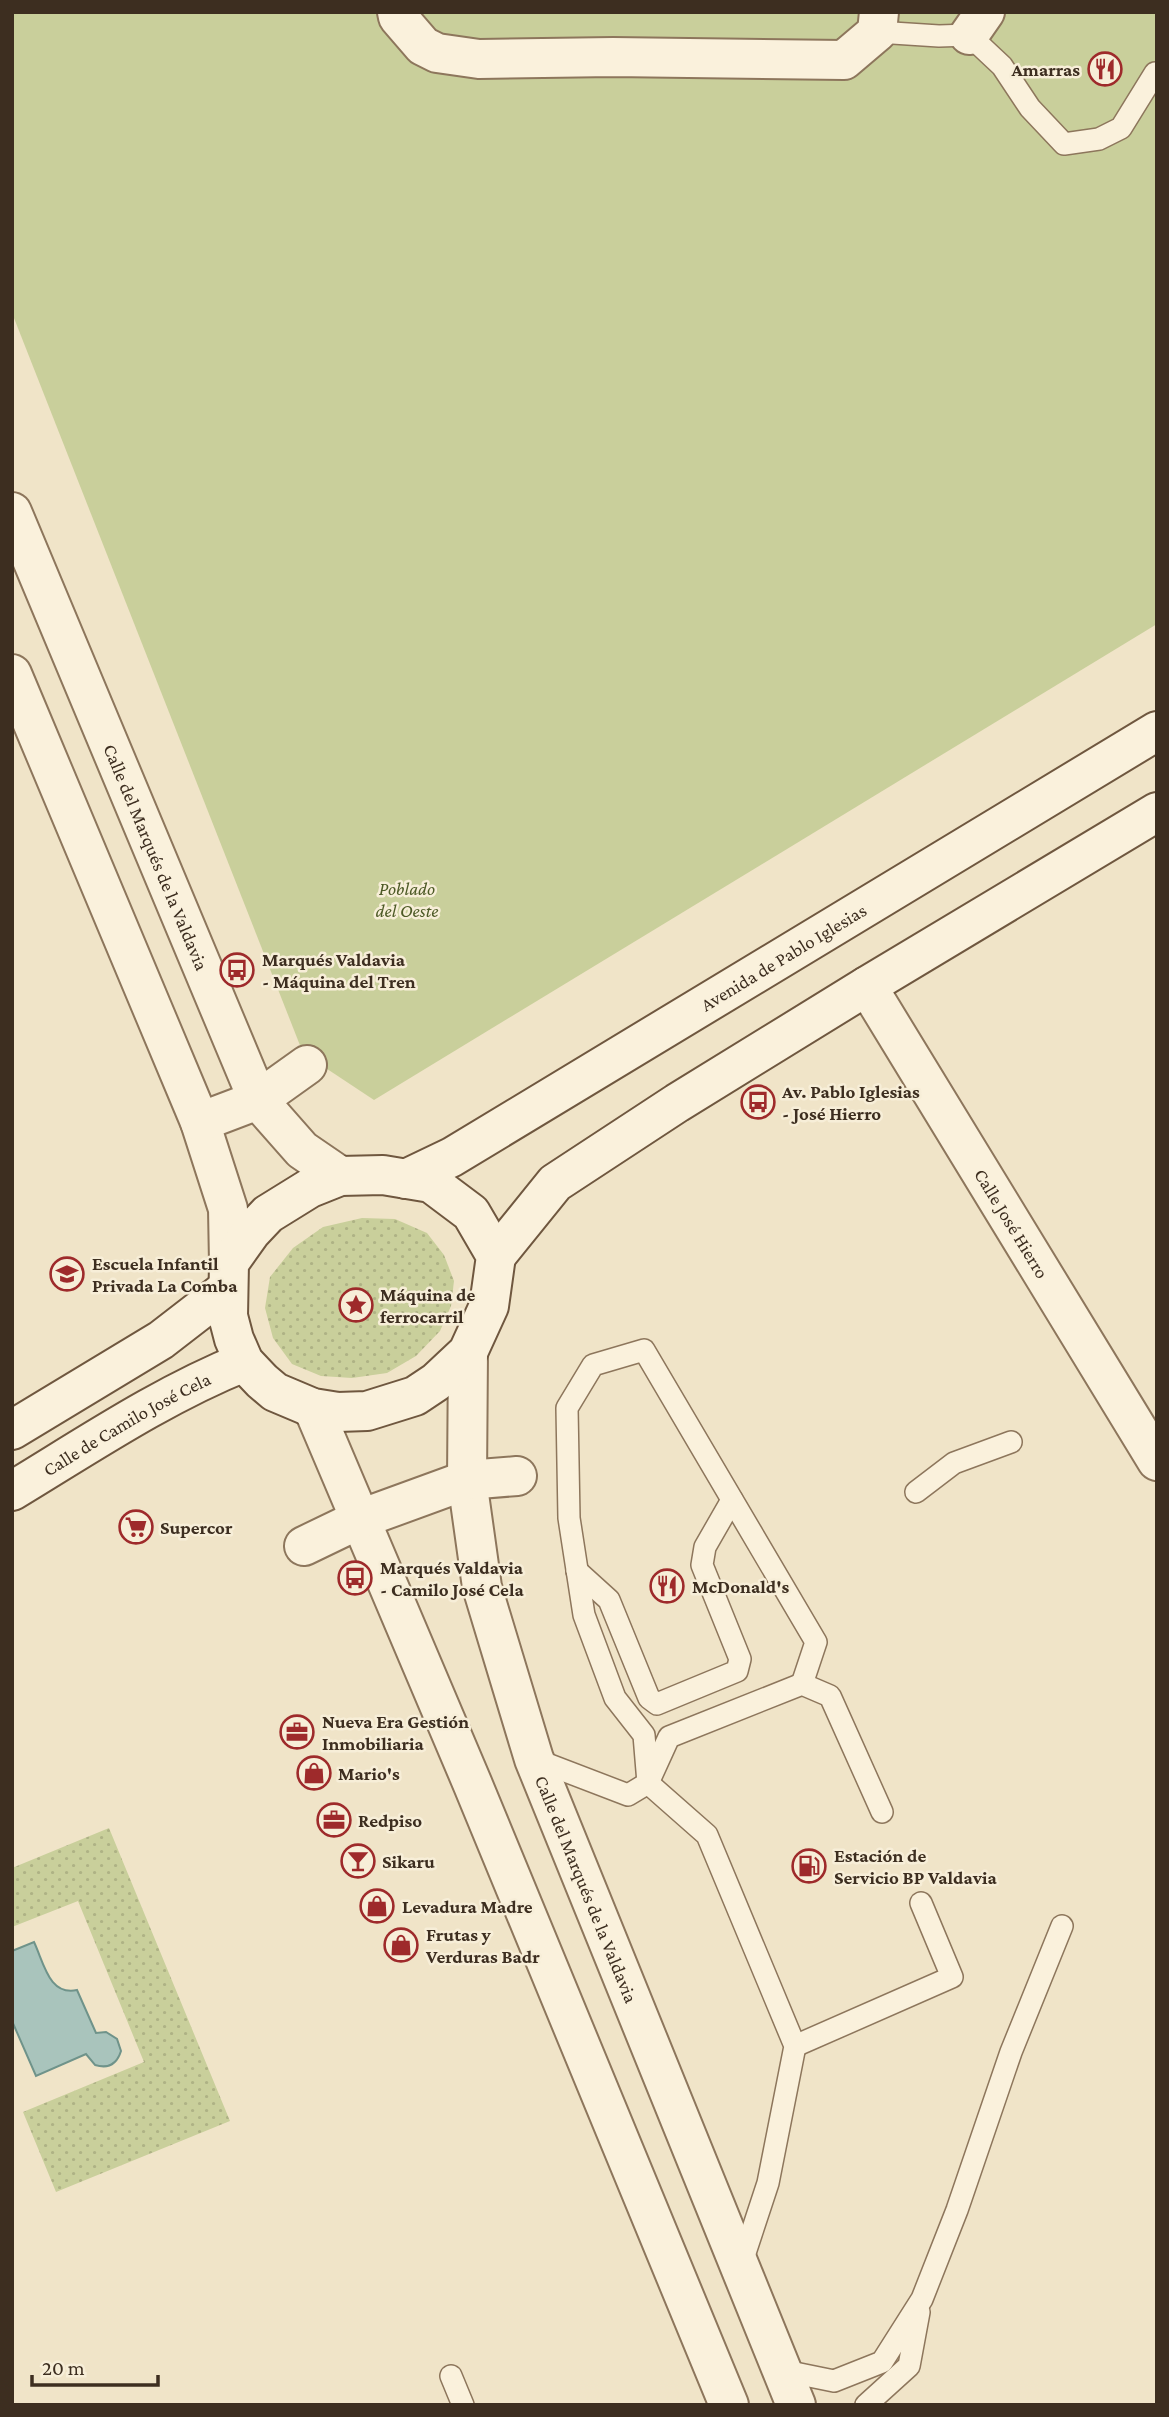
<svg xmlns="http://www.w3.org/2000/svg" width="1169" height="2417" viewBox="0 0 1169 2417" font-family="'Crimson Pro',serif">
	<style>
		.grass { fill: url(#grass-dots) }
		.park { fill: #c9cf9b }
		.water { fill: #a9c4bc; stroke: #6f938a; stroke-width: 2 }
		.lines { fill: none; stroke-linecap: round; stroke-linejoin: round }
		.lane-casing { stroke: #8d765c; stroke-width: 24 }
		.street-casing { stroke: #8d765c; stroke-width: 42 }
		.secondary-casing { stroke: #6f573f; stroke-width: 42 }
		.lane { stroke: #faf1dc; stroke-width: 21 }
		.street { stroke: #faf1dc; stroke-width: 38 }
		.secondary { stroke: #faf1dc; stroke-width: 38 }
		.labels { text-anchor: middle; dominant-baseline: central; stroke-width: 5; stroke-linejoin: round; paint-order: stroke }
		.poi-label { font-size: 19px; font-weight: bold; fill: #3d2e20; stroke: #f7eed8; text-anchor: start }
		.street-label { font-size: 19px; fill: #3d2e20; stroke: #f7eed8 }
		.park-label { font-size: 19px; font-style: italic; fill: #4d5a26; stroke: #f7eed8 }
	</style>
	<defs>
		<pattern id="grass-dots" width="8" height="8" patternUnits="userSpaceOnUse" patternTransform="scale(1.75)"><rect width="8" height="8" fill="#c9cf9b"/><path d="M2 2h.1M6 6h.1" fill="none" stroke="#aeb285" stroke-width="1.8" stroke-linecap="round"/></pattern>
	</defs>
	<rect width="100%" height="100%" fill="#f0e4c8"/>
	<!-- grass -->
	<g class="grass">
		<path d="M362 1218 395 1219 427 1233 444 1255 454 1281 451 1306 440 1331 416 1356 387 1373 352 1378 321 1376 292 1364 273 1338 265 1308 270 1277 293 1248 323 1227Z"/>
		<path d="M109 1828 230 2121 56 2192 23 2112 144 2062 78 1901 12 1927V1868Z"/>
	</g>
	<!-- park -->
	<path class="park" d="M12 12H1157V624L374 1100 303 1053 12 313Z"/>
	<!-- water -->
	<path class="water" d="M34 1942C44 1963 49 1996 77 1990L96 2033 106 2032 117 2039 121 2051C117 2064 108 2069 95 2065L86 2054 36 2076 12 2021V1951Z"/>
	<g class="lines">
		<defs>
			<g id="lane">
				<path d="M877 32 939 36 969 35 1002 66 1030 108 1064 144 1099 139 1121 128 1155 73"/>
				<path d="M916 1492 954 1463 1011 1442"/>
				<path d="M577 1571 609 1600 649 1698 657 1704 737 1671 740 1659 702 1565 705 1547 732 1500"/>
				<path d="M534 1759 628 1795 648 1783 669 1737 802 1684 830 1696 882 1812"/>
				<path d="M795 2046 952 1977 921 1903"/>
				<path d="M741 2265 768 2183 795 2046 707 1835 648 1783 644 1735 615 1698 584 1615 569 1518 567 1408 593 1365 644 1350 816 1642 802 1684"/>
				<path d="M780 2370 834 2381 882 2362 922 2299 957 2210 1011 2052 1062 1926"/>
				<path d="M451 2376 463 2405"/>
				<path d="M866 2405 909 2366 919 2312"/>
			</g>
			<g id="street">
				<path d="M397 12 398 17 423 46 437 53 479 59 613 57 844 60 877 32 879 12"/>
				<path d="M969 35 985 12"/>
				<path id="s1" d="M12 512 258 1100 302 1150 340 1176"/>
				<path d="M12 674 200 1122 228 1209 229 1263"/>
				<path id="s2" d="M867 986 1157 1461"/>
				<path d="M200 1122 258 1100 307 1065"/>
				<path id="s3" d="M468 1352 467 1480 482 1587 534 1759 796 2405"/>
				<path d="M313 1408 473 1785 729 2405"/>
				<path d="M304 1546 360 1519 467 1480 517 1476"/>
			</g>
			<g id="secondary">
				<path d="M383 1175 431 1183 471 1213 496 1256 489 1306 468 1352 436 1382 415 1396 367 1411 338 1412 313 1408 275 1392 262 1381 244 1362 234 1339 228 1316 229 1263 251 1232 268 1214 310 1188 340 1176Z"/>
				<path id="s4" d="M406 1179 452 1157 1157 731"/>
				<path d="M496 1256 555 1183 677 1103 867 986 1157 812"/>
				<path d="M12 1430 161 1340 227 1289"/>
				<path id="s5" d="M12 1491C88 1445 162 1395 244 1362"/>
			</g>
		</defs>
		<!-- lane casing -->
		<use href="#lane" class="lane-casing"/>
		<!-- street casing -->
		<use href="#street" class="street-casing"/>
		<!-- secondary casing -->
		<use href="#secondary" class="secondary-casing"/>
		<!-- lane -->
		<use href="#lane" class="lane"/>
		<!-- street -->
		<use href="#street" class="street"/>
		<!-- secondary -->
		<use href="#secondary" class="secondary"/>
	</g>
	<!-- icons -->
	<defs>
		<symbol id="restaurant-ring" viewBox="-11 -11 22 22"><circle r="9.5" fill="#f7eed8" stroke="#9e2a2b" stroke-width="1.5"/><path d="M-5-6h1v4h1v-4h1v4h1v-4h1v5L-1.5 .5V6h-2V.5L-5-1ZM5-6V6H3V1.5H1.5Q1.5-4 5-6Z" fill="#9e2a2b"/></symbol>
		<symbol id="bus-ring" viewBox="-11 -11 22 22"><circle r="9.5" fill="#f7eed8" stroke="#9e2a2b" stroke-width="1.5"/><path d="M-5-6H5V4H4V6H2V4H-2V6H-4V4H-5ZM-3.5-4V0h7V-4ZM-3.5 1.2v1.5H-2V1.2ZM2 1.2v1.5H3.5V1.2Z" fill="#9e2a2b"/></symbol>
		<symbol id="school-ring" viewBox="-11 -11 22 22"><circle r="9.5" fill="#f7eed8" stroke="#9e2a2b" stroke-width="1.5"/><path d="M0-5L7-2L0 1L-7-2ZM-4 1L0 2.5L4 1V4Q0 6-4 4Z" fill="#9e2a2b"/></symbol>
		<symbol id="sight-ring" viewBox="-11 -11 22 22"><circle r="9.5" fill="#f7eed8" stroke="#9e2a2b" stroke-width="1.5"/><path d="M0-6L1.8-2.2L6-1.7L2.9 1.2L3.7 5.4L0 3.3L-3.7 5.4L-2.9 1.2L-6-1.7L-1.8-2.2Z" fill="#9e2a2b"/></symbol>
		<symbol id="supermarket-ring" viewBox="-11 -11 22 22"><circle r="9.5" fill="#f7eed8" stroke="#9e2a2b" stroke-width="1.5"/><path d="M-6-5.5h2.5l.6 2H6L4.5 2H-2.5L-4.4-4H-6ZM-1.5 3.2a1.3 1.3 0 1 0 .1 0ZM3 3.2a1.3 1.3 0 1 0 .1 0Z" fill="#9e2a2b"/></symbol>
		<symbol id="office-ring" viewBox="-11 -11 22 22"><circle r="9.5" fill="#f7eed8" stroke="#9e2a2b" stroke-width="1.5"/><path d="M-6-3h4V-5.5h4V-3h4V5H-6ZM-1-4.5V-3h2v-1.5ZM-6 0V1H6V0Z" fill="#9e2a2b"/></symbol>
		<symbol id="shop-ring" viewBox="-11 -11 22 22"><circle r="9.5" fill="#f7eed8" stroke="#9e2a2b" stroke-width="1.5"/><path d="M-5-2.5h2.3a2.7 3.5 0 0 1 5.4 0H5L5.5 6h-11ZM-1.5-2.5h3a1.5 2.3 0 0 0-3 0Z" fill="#9e2a2b"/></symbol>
		<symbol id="bar-ring" viewBox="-11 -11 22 22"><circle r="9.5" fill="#f7eed8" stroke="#9e2a2b" stroke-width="1.5"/><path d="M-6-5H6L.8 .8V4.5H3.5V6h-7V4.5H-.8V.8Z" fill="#9e2a2b"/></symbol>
		<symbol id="fuel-ring" viewBox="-11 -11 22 22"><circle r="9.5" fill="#f7eed8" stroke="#9e2a2b" stroke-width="1.5"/><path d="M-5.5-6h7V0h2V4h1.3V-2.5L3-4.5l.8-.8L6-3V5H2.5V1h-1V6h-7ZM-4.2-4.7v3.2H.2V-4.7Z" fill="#9e2a2b"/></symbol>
	</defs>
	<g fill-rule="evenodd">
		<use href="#restaurant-ring" x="1086" y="50" width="38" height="38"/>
		<use href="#bus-ring" x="218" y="951" width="38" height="38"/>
		<use href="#bus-ring" x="739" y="1083" width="38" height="38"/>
		<use href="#school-ring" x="48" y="1255" width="38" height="38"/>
		<use href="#sight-ring" x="337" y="1286" width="38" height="38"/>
		<use href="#supermarket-ring" x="117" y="1508" width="38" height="38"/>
		<use href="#bus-ring" x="336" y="1559" width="38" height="38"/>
		<use href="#restaurant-ring" x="648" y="1567" width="38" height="38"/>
		<use href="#office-ring" x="278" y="1713" width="38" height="38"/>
		<use href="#shop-ring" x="295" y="1754" width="38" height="38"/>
		<use href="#office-ring" x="315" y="1801" width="38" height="38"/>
		<use href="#bar-ring" x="339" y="1842" width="38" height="38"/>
		<use href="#fuel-ring" x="790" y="1847" width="38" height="38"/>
		<use href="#shop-ring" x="358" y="1887" width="38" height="38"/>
		<use href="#shop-ring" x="382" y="1926" width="38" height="38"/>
	</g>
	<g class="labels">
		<!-- poi labels -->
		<g class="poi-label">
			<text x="1080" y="69" text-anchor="end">Amarras</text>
			<text x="262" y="959">Marqués Valdavia<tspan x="262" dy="22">- Máquina del Tren</tspan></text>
			<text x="782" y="1091">Av. Pablo Iglesias<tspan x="782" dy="22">- José Hierro</tspan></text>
			<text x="92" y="1263">Escuela Infantil<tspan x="92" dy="22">Privada La Comba</tspan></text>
			<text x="380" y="1294">Máquina de<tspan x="380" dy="22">ferrocarril</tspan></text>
			<text x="160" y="1527">Supercor</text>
			<text x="380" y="1567">Marqués Valdavia<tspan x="380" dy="22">- Camilo José Cela</tspan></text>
			<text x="692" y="1586">McDonald's</text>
			<text x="322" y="1721">Nueva Era Gestión<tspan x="322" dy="22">Inmobiliaria</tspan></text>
			<text x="338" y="1773">Mario's</text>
			<text x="358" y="1820">Redpiso</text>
			<text x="834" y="1855">Estación de<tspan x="834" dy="22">Servicio BP Valdavia</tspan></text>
			<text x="382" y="1861">Sikaru</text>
			<text x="402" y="1906">Levadura Madre</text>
			<text x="426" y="1934">Frutas y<tspan x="426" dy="22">Verduras Badr</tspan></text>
		</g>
		<!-- street labels -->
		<g class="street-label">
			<text stroke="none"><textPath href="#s1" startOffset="374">Calle del Marqués de la Valdavia</textPath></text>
			<text stroke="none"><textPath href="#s4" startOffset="438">Avenida de Pablo Iglesias</textPath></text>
			<text stroke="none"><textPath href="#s2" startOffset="278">Calle José Hierro</textPath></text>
			<text stroke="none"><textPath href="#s5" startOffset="133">Calle de Camilo José Cela</textPath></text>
			<text stroke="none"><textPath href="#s3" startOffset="556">Calle del Marqués de la Valdavia</textPath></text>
		</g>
		<!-- park labels -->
		<g class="park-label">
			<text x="407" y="888">Poblado<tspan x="407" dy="22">del Oeste</tspan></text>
		</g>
	</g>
	<!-- border -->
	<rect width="1169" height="2417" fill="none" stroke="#3d2e20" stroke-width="28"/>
	<!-- scale -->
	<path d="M32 2375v10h126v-10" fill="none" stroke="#3d2e20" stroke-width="3.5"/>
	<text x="42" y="2375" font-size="21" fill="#3d2e20" stroke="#f7eed8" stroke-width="5" paint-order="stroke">20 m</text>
</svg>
